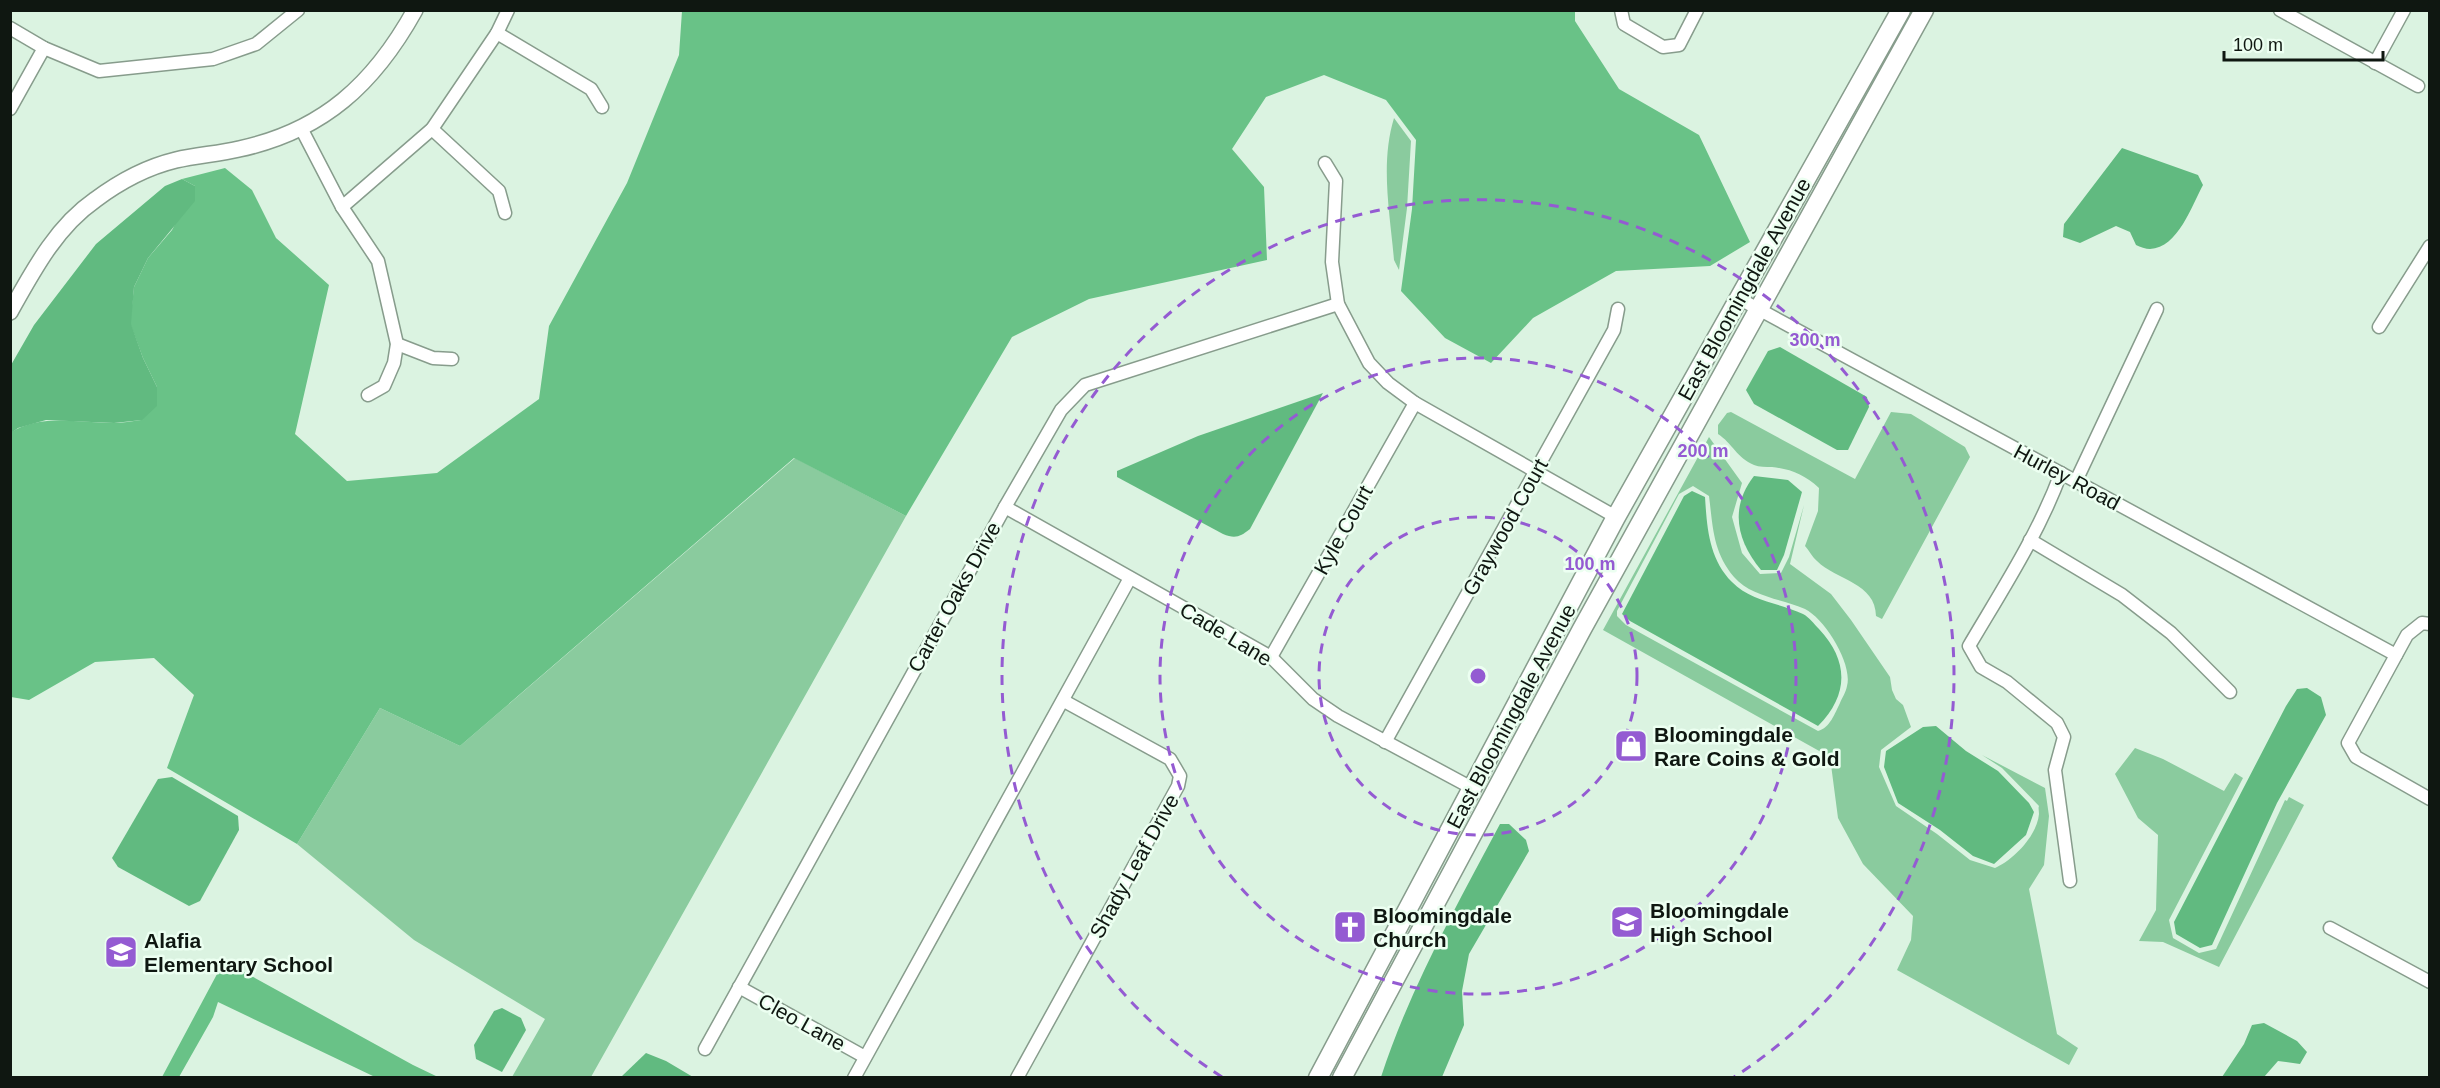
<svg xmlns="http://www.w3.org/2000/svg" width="2440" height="1088" viewBox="0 0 2440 1088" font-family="Helvetica,sans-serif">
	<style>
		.green { fill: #8acb9e; fill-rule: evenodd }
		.forest { fill: #69c287 }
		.water { fill: #61ba80 }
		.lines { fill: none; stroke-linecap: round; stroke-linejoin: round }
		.minor-casing { stroke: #879c8c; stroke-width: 15 }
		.tertiary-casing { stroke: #879c8c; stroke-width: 18 }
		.secondary-casing { stroke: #879c8c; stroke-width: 21 }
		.minor { stroke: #fff; stroke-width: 12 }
		.tertiary { stroke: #fff; stroke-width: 15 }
		.secondary { stroke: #fff; stroke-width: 18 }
		.ring { fill: none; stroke: #945bd2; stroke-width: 3; stroke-dasharray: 10 8 }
		.labels { text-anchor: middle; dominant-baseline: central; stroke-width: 5; stroke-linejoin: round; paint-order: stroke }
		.street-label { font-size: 21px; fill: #0f1711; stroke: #ecfff1 }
		.poi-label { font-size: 21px; font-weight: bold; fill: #0f1711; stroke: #ecfff1; text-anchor: start }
		.centre { fill: #945bd2; stroke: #ecfff1; stroke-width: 3 }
		.ring-label { font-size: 18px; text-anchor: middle; font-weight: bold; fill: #945bd2; stroke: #ecfff1; stroke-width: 5; stroke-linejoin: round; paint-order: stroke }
	</style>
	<rect width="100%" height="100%" fill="#dbf3e1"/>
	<!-- green -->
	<g class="green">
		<path d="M1394 118 1411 141 1407 208 1399 270 1394 260C1390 213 1380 164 1394 118Z"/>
		<path d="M1731 412 1855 479 1891 412 1911 414 1965 447 1970 457 1882 619 1876 616C1876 583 1836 580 1817 561 1812 557 1809 550 1805 546L1818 511 1819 488C1805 475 1791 469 1772 467 1766 467 1759 467 1754 465 1737 458 1732 443 1718 434V425L1727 413Z"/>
		<path d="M1709 437 1742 483 1732 517 1742 553 1760 574 1781 573 1789 557 1804 505 1790 564 1831 594 1851 620 1890 677 1892 690 1896 699 1903 705 1911 727 1881 750 1879 767 1896 806 1937 834 1970 860 1995 868C2013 860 2037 836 2039 814 2039 811 2038 808 2039 806L2002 768 1982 755 2045 788 2049 816 2044 865 2029 889 2057 1034 2078 1048 2069 1065 1897 970 1911 940 1913 916 1863 864 1838 818 1830 757 1603 630ZM1693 486 1709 496C1713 528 1713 552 1734 577 1751 597 1783 599 1805 609 1825 619 1853 664 1847 686 1846 692 1842 698 1840 703 1835 713 1830 728 1818 731L1626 625 1617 616V611L1679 494Z"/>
		<path d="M795 458 906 516 591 1077H512L545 1019 414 940 297 844 380 708 460 746Z"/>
		<path d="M2135 748 2163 759 2224 791 2235 773 2243 778 2169 920 2173 938 2199 953 2216 949 2285 800 2287 801 2289 797 2304 805 2219 967 2163 942 2139 941 2156 910 2158 835 2138 818 2115 774Z"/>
	</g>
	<!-- forest -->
	<g class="forest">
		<path d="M682 11H1575V21L1619 89 1699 135 1750 242 1710 266 1616 271 1533 318 1491 363 1445 338 1401 291 1412 209 1416 140 1386 100 1324 75 1266 97 1232 149 1264 187 1267 260 1089 299 1012 337 906 516 794 458 460 746 380 708 297 844 167 768 194 695 154 658 95 662 29 700 11 697 10 433C41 413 79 423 113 423 122 423 132 421 141 420L157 387 143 358 130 323 134 287 148 258 172 230 195 186 182 179 225 168 252 190 276 238 329 285 295 434 347 481 437 473 539 399 549 326 627 183 679 55Z"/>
		<path d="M224 961 413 1065 438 1077H375L218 1002 213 1017 179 1077H162Z"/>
	</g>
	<!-- water -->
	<g class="water">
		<path d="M2122 148 2198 175 2203 185C2192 205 2178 248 2150 249 2146 249 2140 247 2136 245L2130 232 2116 226 2080 243 2063 237 2064 224Z"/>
		<path d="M182 179 195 186V201L148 258 134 287 131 324 143 358 157 387V406L142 420 114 423 46 420 18 428 11 433V365L34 325 96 244 165 186Z"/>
		<path d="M1780 347 1867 397 1869 407 1848 450H1837L1754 404 1746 390 1768 351Z"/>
		<path d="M1323 393 1250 529C1240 537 1235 539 1223 534L1117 477V471L1198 436Z"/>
		<path d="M1754 476 1788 480 1802 492 1784 555 1777 570H1761C1737 541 1729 508 1754 476Z"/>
		<path d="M1692 491 1705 497C1707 528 1709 559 1732 582 1750 601 1780 603 1803 614 1809 617 1814 624 1819 629 1849 661 1849 695 1818 726L1630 621 1622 614 1684 496Z"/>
		<path d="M2307 688 2321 697 2326 715 2277 803 2212 945 2200 948 2176 934 2174 922 2286 706 2297 689Z"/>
		<path d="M1936 726 1966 751 1998 771 2029 803 2034 812 2026 835 1994 864 1973 856 1940 830 1898 803 1884 767 1886 751 1923 727Z"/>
		<path d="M172 777 238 816 239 830 200 901 189 906 118 867 112 858 158 779Z"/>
		<path d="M1500 824H1509L1526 840 1529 851 1469 954 1462 991 1464 1025 1442 1077H1381C1410 988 1456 907 1500 824Z"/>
		<path d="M502 1008 521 1018 526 1030 502 1072 476 1059 474 1045 494 1011Z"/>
		<path d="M2264 1023 2297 1041 2307 1052 2300 1064 2278 1061 2264 1077H2222L2244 1044 2252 1025Z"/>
		<path d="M646 1053 666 1061 693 1077H621Z"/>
	</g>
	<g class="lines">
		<defs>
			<g id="minor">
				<path d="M1621 10 1624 24 1663 47 1679 45 1697 10"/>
				<path d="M2280 10 2418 86"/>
				<path d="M10 28 44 48 99 71 213 59 256 44 298 10"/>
				<path d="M497 33 591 89 602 107"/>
				<path d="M2375 63 2404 10"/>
				<path d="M10 109 44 48"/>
				<path d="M301 128 342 207 378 261 397 344 394 363 384 386 368 395"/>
				<path d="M432 129 499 191 505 213"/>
				<path d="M1325 163 1336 181 1332 262 1338 304 1369 363 1388 383 1415 403 1616 517"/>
				<path d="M342 207 432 129 497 33 508 10"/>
				<path d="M1738 298 2396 655"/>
				<path d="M2379 327 2430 246"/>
				<path d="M397 344 433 358 452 359"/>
				<path d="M2061 473C2038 535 2002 590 1969 646L1981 667 2007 682 2057 723 2064 737 2055 770 2070 881"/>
				<path d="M2076 481 2157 309"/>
				<path d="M1005 507 1271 657 1313 699 1338 716 1472 788"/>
				<path d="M2030 540 2122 595 2171 633 2230 692"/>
				<path d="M2430 624 2422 623 2407 635 2348 743 2356 757 2430 799"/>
				<path d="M1271 657 1415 403"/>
				<path d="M1385 742 1614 330 1618 309"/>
				<path d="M2330 928 2430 982"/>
				<path d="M739 987 865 1057"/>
				<path d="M705 1049 1005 507 1061 410 1085 385 1338 304"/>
				<path d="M854 1078 1130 578"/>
				<path d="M1017 1078 1178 786 1180 776 1170 759 1064 701"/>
			</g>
			<path id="tertiary" d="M10 312C33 271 56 227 95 200 119 182 147 167 176 160 197 155 218 154 239 149 323 131 374 84 415 10"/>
			<g id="secondary">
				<path d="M1318 1078 1616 517 1901 10"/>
				<path d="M1342 1078 1582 629 1924 10"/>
			</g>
		</defs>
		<!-- minor casing -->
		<use href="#minor" class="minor-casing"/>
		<!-- tertiary casing -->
		<use href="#tertiary" class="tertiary-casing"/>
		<!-- secondary casing -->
		<use href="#secondary" class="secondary-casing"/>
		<!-- minor -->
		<use href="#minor" class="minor"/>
		<!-- tertiary -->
		<use href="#tertiary" class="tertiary"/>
		<!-- secondary -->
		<use href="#secondary" class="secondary"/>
	</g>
	<!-- distance rings -->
	<g class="ring">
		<circle cx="1478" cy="676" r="159"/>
		<circle cx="1478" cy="676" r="318"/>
		<path d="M1222 1077A476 476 0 1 1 1734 1077"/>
	</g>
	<!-- icons -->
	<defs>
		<symbol id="shop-square" viewBox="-11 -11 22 22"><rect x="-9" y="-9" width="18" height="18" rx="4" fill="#945bd2" stroke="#ecfff1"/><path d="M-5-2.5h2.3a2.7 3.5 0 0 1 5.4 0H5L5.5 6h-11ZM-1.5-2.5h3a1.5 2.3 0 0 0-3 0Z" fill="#fff"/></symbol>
		<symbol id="school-square" viewBox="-11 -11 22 22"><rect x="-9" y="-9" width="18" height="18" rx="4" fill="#945bd2" stroke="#ecfff1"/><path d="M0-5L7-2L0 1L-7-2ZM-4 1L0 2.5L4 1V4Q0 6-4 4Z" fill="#fff"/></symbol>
		<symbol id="church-square" viewBox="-11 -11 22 22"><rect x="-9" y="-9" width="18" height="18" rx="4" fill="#945bd2" stroke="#ecfff1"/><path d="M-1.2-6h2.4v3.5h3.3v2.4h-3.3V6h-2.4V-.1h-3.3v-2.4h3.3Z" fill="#fff"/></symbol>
	</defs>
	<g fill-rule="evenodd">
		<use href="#shop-square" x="1612" y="727" width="38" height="38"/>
		<use href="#school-square" x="1608" y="903" width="38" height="38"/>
		<use href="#church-square" x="1331" y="908" width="38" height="38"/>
		<use href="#school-square" x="102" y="933" width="38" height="38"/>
	</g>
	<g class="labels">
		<!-- street labels -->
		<g class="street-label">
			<text transform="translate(1744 289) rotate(-61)">East Bloomingdale Avenue</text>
			<text transform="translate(2067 477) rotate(28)">Hurley Road</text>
			<text transform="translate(1505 527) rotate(-61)">Graywood Court</text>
			<text transform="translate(1343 530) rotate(-61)">Kyle Court</text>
			<text transform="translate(954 597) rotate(-61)">Carter Oaks Drive</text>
			<text transform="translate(1226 634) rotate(31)">Cade Lane</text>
			<text transform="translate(1511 716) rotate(-62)">East Bloomingdale Avenue</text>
			<text transform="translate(1134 866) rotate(-61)">Shady Leaf Drive</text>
			<text transform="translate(802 1022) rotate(29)">Cleo Lane</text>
		</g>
		<!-- poi labels -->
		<g class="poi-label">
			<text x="1654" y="734">Bloomingdale<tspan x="1654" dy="24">Rare Coins &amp; Gold</tspan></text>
			<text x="1650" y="910">Bloomingdale<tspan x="1650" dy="24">High School</tspan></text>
			<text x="1373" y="915">Bloomingdale<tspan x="1373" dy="24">Church</tspan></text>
			<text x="144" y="940">Alafia<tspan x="144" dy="24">Elementary School</tspan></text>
		</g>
	</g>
	<circle cx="1478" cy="676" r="9" class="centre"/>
	<g class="ring-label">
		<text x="1815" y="346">300 m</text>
		<text x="1703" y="457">200 m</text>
		<text x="1590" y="570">100 m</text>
	</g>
	<!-- border -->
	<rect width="2440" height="1088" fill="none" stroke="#0f1711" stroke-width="24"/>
	<!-- scale -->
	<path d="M2224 51v9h159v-9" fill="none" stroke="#0f1711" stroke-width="3"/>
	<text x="2233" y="51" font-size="18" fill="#0f1711" stroke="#ecfff1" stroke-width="4.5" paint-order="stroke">100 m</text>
</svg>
